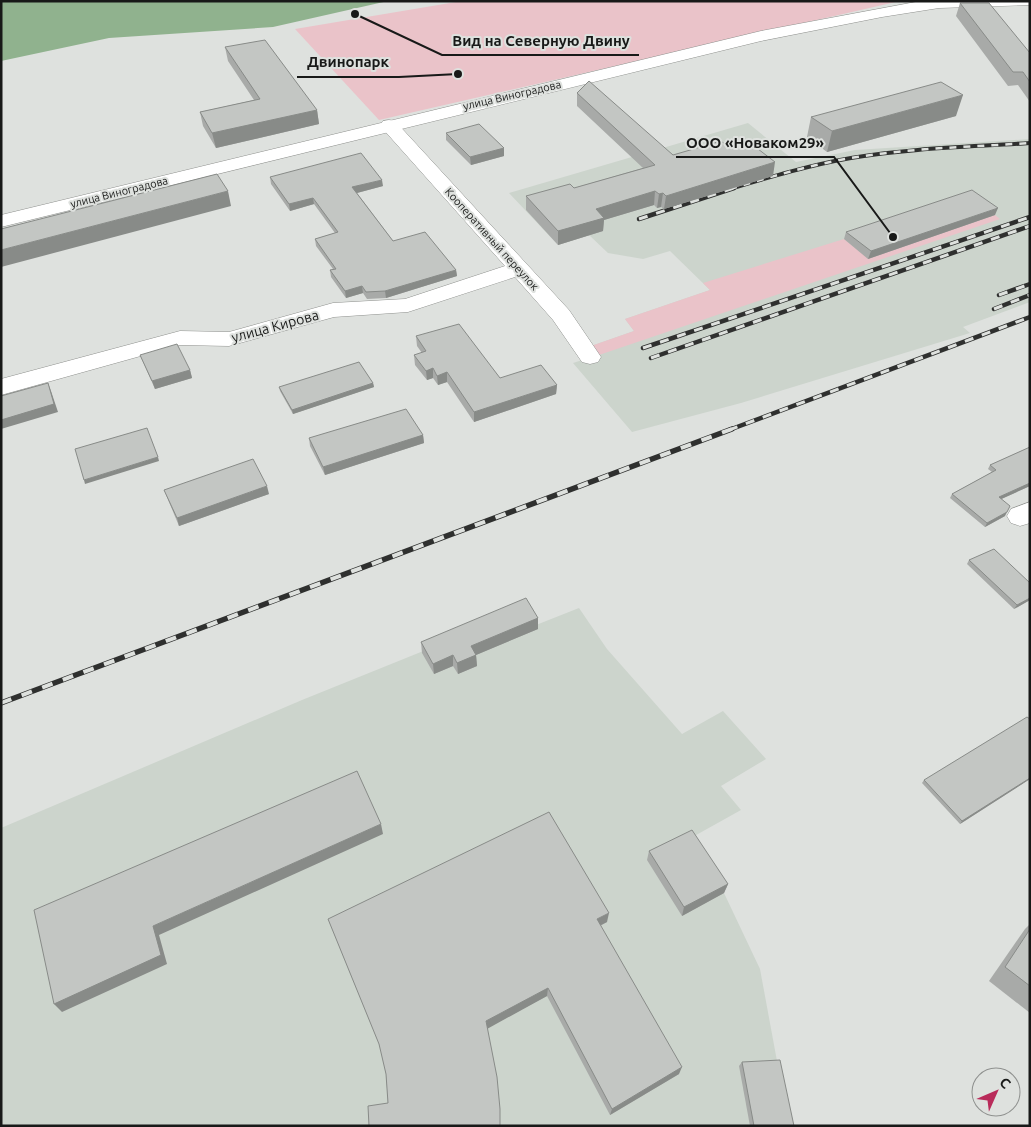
<svg xmlns="http://www.w3.org/2000/svg" width="1031" height="1127" viewBox="0 0 1031 1127" font-family="Ubuntu,sans-serif">
	<style>
		.built { fill: #ccd4cc }
		.green { fill: #eac3c9 }
		.water { fill: #90b28e }
		.lines { fill: none; stroke-linecap: round; stroke-linejoin: round }
		.minor-casing { stroke: #8f918e; stroke-width: 1 }
		.major-casing { stroke: #8f918e; stroke-width: 1 }
		.minor { fill: #fff; fill-rule: evenodd }
		.major { fill: #fff; fill-rule: evenodd }
		.rail-far2-casing { stroke: #2f302f; stroke-width: 4 }
		.rail-far1-casing { stroke: #2f302f; stroke-width: 4.5 }
		.rail-casing { stroke: #2f302f; stroke-width: 5.5 }
		.rail-far2 { stroke: #dee1de; stroke-width: 2.5; stroke-dasharray: 7; stroke-linecap: butt }
		.rail-far1 { stroke: #dee1de; stroke-width: 3; stroke-dasharray: 9; stroke-linecap: butt }
		.rail { stroke: #dee1de; stroke-width: 4; stroke-dasharray: 11; stroke-linecap: butt }
		.wall { fill: #a8aaa8 }
		.shaded-wall { fill: #888b88 }
		.building { fill: #c3c6c3; stroke: #888b88 }
		.labels { text-anchor: middle; dominant-baseline: central; stroke-width: 4; stroke-linejoin: round; paint-order: stroke }
		.far-street-label { font-size: 11px; fill: #181918; stroke: #dee1de }
		.street-label { font-size: 14px; fill: #181918; stroke: #dee1de }
		.leader { fill: none; stroke: #181918; stroke-width: 2 }
		.callout-dot { fill: #181918; stroke: #dee1de; stroke-width: 2 }
		.callout-label { font-size: 15px; text-anchor: middle; font-weight: bold; fill: #181918; stroke: #dee1de; stroke-width: 4; stroke-linejoin: round; paint-order: stroke }
	</style>
	<rect width="100%" height="100%" fill="#dee1de"/>
	<!-- built -->
	<g class="built">
		<path d="M748 123 796 162 855 150 1030 139V302L963 327 970 333 741 403 632 432 573 363 598 355 591 346 634 331 625 319 710 290 670 251 643 259 608 253 589 235 558 245 509 193Z"/>
		<path d="M579 608 607 649 682 734 723 711 766 759 721 786 741 810 689 839 724 893 760 969 789 1126H1V828L302 700 525 610 536 625Z"/>
	</g>
	<!-- green -->
	<g class="green">
		<path d="M462 1H900L379 120 295 29Z"/>
		<path d="M995 215 1000 219 599 355 591 346 634 331 625 319 710 290 703 283 844 239 868 258Z"/>
	</g>
	<!-- water -->
	<path class="water" d="M1 1H388L273 27 109 38 1 61Z"/>
	<g class="lines">
		<defs>
			<g id="minor">
				<path d="M389 120 395 121 569 310 601 357 598 362 590 364 582 362 553 320 515 277 408 312 334 317 229 346 180 345 1 395V379L180 331 229 332 333 303 405 299 505 266 383 129 380 125 383 121Z"/>
				<path d="M1030 502V523L1020 526 1011 523 1007 516 1011 509Z"/>
			</g>
			<path id="major" d="M921 1H1030V5L939 8 882 17 761 41 1 227V215L761 31Z"/>
		</defs>
		<!-- minor casing -->
		<use href="#minor" class="minor-casing"/>
		<!-- major casing -->
		<use href="#major" class="major-casing"/>
		<!-- minor -->
		<use href="#minor" class="minor"/>
		<!-- major -->
		<use href="#major" class="major"/>
		<defs>
			<path id="rail-far2" d="M730 189C770 177 810 165 851 158 910 148 970 147 1030 143"/>
			<g id="rail-far1">
				<path d="M639 219 734 188"/>
				<path d="M999 295 1030 284"/>
				<path d="M994 309 1030 295"/>
				<path d="M643 348 1030 217"/>
				<path d="M651 358 1030 226"/>
				<path d="M729 430 1030 317"/>
			</g>
			<path id="rail" d="M1 703 732 429"/>
		</defs>
		<!-- rail-far2 casing -->
		<use href="#rail-far2" class="rail-far2-casing"/>
		<!-- rail-far1 casing -->
		<use href="#rail-far1" class="rail-far1-casing"/>
		<!-- rail casing -->
		<use href="#rail" class="rail-casing"/>
		<!-- rail-far2 -->
		<use href="#rail-far2" class="rail-far2"/>
		<!-- rail-far1 -->
		<use href="#rail-far1" class="rail-far1"/>
		<!-- rail -->
		<use href="#rail" class="rail"/>
	</g>
	<!-- wall -->
	<g class="wall">
		<path d="M960 3 1030 53V102L1018 85 1008 86 956 16Z"/>
		<path d="M225 47 317 110 319 124 216 148 203 126 200 112 254 100 228 61Z"/>
		<path d="M577 93 673 155 726 145 773 176 664 209 661 207 657 208 654 205 604 220 603 231 558 245 526 210V196L574 188 643 168 577 106Z"/>
		<path d="M956 116 827 152 807 137 811 117Z"/>
		<path d="M446 133 504 148V156L471 165 446 140Z"/>
		<path d="M270 177 383 186 357 193 393 241 456 270 457 276 386 298 367 299 363 293 346 298 331 277 330 270 333 269 316 246 315 239 335 233 314 204 290 211 271 184Z"/>
		<path d="M995 215 868 259 844 239 846 232Z"/>
		<path d="M416 336 500 378 557 385 556 394 474 422 447 382 438 385 433 378 427 380 415 365 414 355 422 353 417 346Z"/>
		<path d="M140 355 190 370 192 378 155 389Z"/>
		<path d="M373 383 374 387 293 414 280 391 279 387Z"/>
		<path d="M423 435 424 443 325 475 310 446 309 438Z"/>
		<path d="M1030 447V486L1001 499 1005 516 985 527 950 498 952 494 992 472 988 469 990 465Z"/>
		<path d="M164 490 269 494 179 526Z"/>
		<path d="M969 560 1030 583V600L1014 609 967 564Z"/>
		<path d="M538 618V629L476 655 477 666 458 674 453 666 434 674 422 653 421 642Z"/>
		<path d="M1030 779 960 824 922 783 924 780Z"/>
		<path d="M649 851 728 884 724 893 682 916 647 860Z"/>
		<path d="M328 919 607 922 600 926 679 1074 610 1115 547 996 487 1028 388 1103 386 1074 380 1046Z"/>
		<path d="M1030 924V1013L989 981 1025 929Z"/>
		<path d="M742 1062 794 1126H750L739 1066Z"/>
	</g>
	<!-- shaded-wall -->
	<g class="shaded-wall">
		<path d="M963 95 956 116 827 152 832 131Z"/>
		<path d="M317 110 319 124 216 148 212 133Z"/>
		<path d="M504 148V156L471 165 470 157Z"/>
		<path d="M775 162 773 176 664 209 666 196Z"/>
		<path d="M382 180 383 186 353 194 352 187Z"/>
		<path d="M228 191 231 206 1 267V250Z"/>
		<path d="M655 191 654 205 604 220 603 231 558 245V231L596 209Z"/>
		<path d="M663 193 661 207 657 208 659 194Z"/>
		<path d="M313 198 314 204 290 211 289 204Z"/>
		<path d="M998 208 995 215 868 259 871 251Z"/>
		<path d="M456 270 457 276 386 298 385 291Z"/>
		<path d="M362 286 363 293 346 298 345 291Z"/>
		<path d="M433 368V378L427 380 426 371Z"/>
		<path d="M190 370 192 378 155 389 152 381Z"/>
		<path d="M447 372V382L438 385 437 376Z"/>
		<path d="M48 383 51 391 58 412 1 429V420Z"/>
		<path d="M373 383 374 387 293 414 292 410Z"/>
		<path d="M557 385 556 394 474 422V412Z"/>
		<path d="M423 435 424 443 325 475 323 467Z"/>
		<path d="M158 457 159 461 85 484 84 480Z"/>
		<path d="M1030 483V486L997 501 999 497Z"/>
		<path d="M267 486 269 494 179 526 177 518Z"/>
		<path d="M1007 512 1005 516 985 527 987 523Z"/>
		<path d="M1030 598V600L1014 609 1017 605Z"/>
		<path d="M538 618V629L476 655 477 666 458 674 457 663 471 646Z"/>
		<path d="M453 655V666L434 674 433 664Z"/>
		<path d="M1030 778V779L960 824 962 821Z"/>
		<path d="M381 824 383 834 159 935 167 964 62 1012 54 1004 153 926Z"/>
		<path d="M728 884 724 893 682 916 684 907Z"/>
		<path d="M609 913 607 922 595 928 597 919Z"/>
		<path d="M548 988 547 996 487 1029 486 1021Z"/>
		<path d="M682 1067 679 1074 610 1115 612 1109Z"/>
	</g>
	<!-- building -->
	<g class="building">
		<path d="M960 3H989L1030 53V82L1023 72H1013Z"/>
		<path d="M265 40 317 110 212 133 200 112 260 99 225 47Z"/>
		<path d="M589 81 673 155 721 141 726 145 745 139 775 162 666 196 663 193 659 194 655 191 596 209 604 218 558 231 526 196 570 184 574 188 655 165 577 93Z"/>
		<path d="M941 82 963 95 832 131 811 117Z"/>
		<path d="M479 124 504 148 470 157 446 133Z"/>
		<path d="M361 153 382 180 352 187 393 241 425 232 456 270 385 291 366 292 362 286 345 291 330 270 336 269 315 239 338 232 313 198 289 204 270 177Z"/>
		<path d="M217 174 228 191 1 250V229Z"/>
		<path d="M972 190 998 208 871 251 846 232Z"/>
		<path d="M459 324 500 378 541 365 557 385 474 412 447 372 437 376 433 368 426 371 414 355 426 351 416 336Z"/>
		<path d="M177 344 190 370 152 381 140 355Z"/>
		<path d="M359 362 373 383 292 410 279 387Z"/>
		<path d="M48 383 54 404 1 420V396Z"/>
		<path d="M406 409 423 435 323 467 309 438Z"/>
		<path d="M147 428 158 457 84 480 75 449Z"/>
		<path d="M1030 447V483L999 497 1010 506 1007 512 987 523 952 494 996 470 990 465Z"/>
		<path d="M253 459 267 486 177 518 164 490Z"/>
		<path d="M994 549 1030 583V598L1017 605 969 560Z"/>
		<path d="M526 598 538 618 471 646 476 655 457 663 453 655 433 664 421 642Z"/>
		<path d="M1027 717 1030 719V778L962 821 924 780Z"/>
		<path d="M357 771 381 824 153 926 161 955 54 1004 34 910Z"/>
		<path d="M549 812 609 913 597 919 682 1067 612 1109 548 988 486 1021 497 1077 500 1109V1126H369L368 1106 388 1103 386 1074 379 1044 328 919Z"/>
		<path d="M692 830 728 884 684 907 649 851Z"/>
		<path d="M1030 929V986L1005 967Z"/>
		<path d="M780 1060 794 1126H754L742 1062Z"/>
	</g>
	<g class="labels">
		<!-- far-street labels -->
		<g class="far-street-label">
			<text transform="translate(512 95) rotate(-13)">улица Виноградова</text>
			<text transform="translate(119 192) rotate(-14)">улица Виноградова</text>
			<text transform="translate(492 239) rotate(48)">Кооперативный переулок</text>
		</g>
		<!-- street labels -->
		<g class="street-label">
			<text transform="translate(275 326) rotate(-15)">улица Кирова</text>
		</g>
	</g>
	<!-- callouts -->
	<path class="leader" d="M355 14L442 55H639M458 74L399 77H297M893 237L834 157H676"/>
	<g class="callout-dot">
		<circle cx="355" cy="14" r="5"/>
		<circle cx="458" cy="74" r="5"/>
		<circle cx="893" cy="237" r="5"/>
	</g>
	<g class="callout-label">
		<text x="541" y="46">Вид на Северную Двину</text>
		<text x="348" y="67">Двинопарк</text>
		<text x="755" y="148">ООО «Новаком29»</text>
	</g>
	<!-- border -->
	<rect width="1031" height="1127" fill="none" stroke="#181918" stroke-width="5"/>
	<!-- north arrow -->
	<g transform="translate(996 1092) rotate(45)"><circle r="24" fill="#dee1de" stroke="#8f918f"/>
	<path d="M0-4L9 19L0 12L-9 19Z" fill="#b92b5a"/>
	<text y="-8" font-size="14" font-weight="bold" text-anchor="middle" fill="#181918">С</text>
	</g>
</svg>
